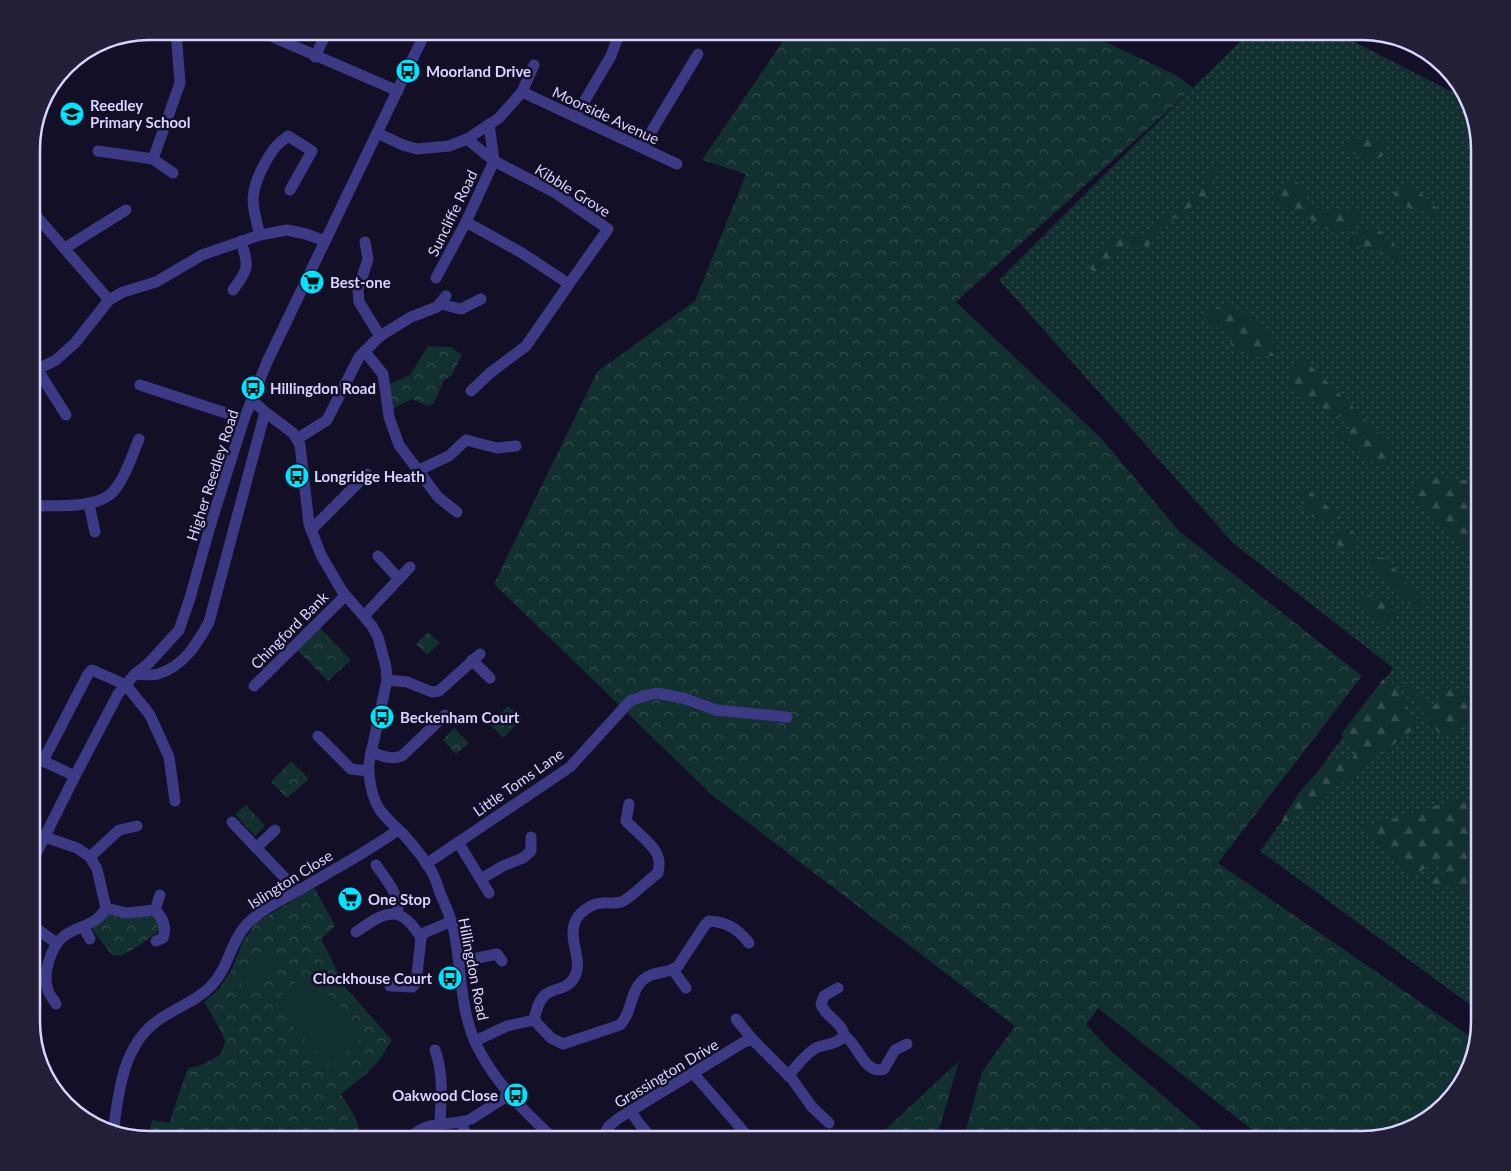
<svg xmlns="http://www.w3.org/2000/svg" width="1511" height="1171" viewBox="0 0 1511 1171" font-family="Lato,sans-serif">
	<style>
		.grass { fill: url(#grass-dots) }
		.forest { fill: url(#forest-firs) }
		.park { fill: url(#park-crowns) }
		.pitch { fill: #12302f }
		.lines { fill: none; stroke-linecap: round; stroke-linejoin: round }
		.minor { stroke: #3d3a85; stroke-width: 11 }
		.labels { text-anchor: middle; dominant-baseline: central; stroke-width: 5; stroke-linejoin: round; paint-order: stroke }
		.poi-label { font-size: 15px; font-weight: bold; fill: #d9d4ff; stroke: #130f26; text-anchor: start }
		.street-label { font-size: 15px; fill: #d9d4ff; stroke: #130f26 }
		.rim { fill: none; stroke: #d9d4ff; stroke-width: 2.5 }
	</style>
	<defs>
		<pattern id="grass-dots" width="8" height="8" patternUnits="userSpaceOnUse" patternTransform="scale(1.25)"><rect width="8" height="8" fill="#12302f"/><path d="M2 2h.1M6 6h.1" fill="none" stroke="#344d4e" stroke-width="1.8" stroke-linecap="round"/></pattern>
		<pattern id="forest-firs" width="22" height="20" patternUnits="userSpaceOnUse" patternTransform="scale(1.25)"><rect width="22" height="20" fill="#12302f"/><path d="M5 1l3.5 6h-7zM16 11l3.5 6h-7z" fill="#344d4e"/></pattern>
		<pattern id="park-crowns" width="20" height="18" patternUnits="userSpaceOnUse" patternTransform="scale(1.25)"><rect width="20" height="18" fill="#12302f"/><path d="M2 6a3 3 0 1 1 6 0M12 15a3 3 0 1 1 6 0" fill="none" stroke="#344d4e"/></pattern>
	</defs>
	<rect width="100%" height="100%" fill="#130f26"/>
	<!-- grass -->
	<path class="grass" d="M1251 31H1337V33L1468 100 1480 149V1012L1260 851 1393 668 1233 543 999 280 1117 162Z"/>
	<!-- forest -->
	<g class="forest">
		<path d="M1352 138H1367L1387 143C1386 147 1385 155 1381 157 1373 162 1348 154 1344 147 1345 141 1346 139 1352 138Z"/>
		<path d="M1216 163 1221 166 1207 196 1160 228 1149 246 1137 248 1128 246 1112 257 1098 271H1094L1090 269 1091 264 1113 238 1142 235 1197 194Z"/>
		<path d="M1289 180C1305 179 1302 200 1314 206 1326 213 1344 204 1356 211 1358 212 1359 215 1361 217 1352 224 1343 235 1331 232L1298 212 1276 204 1273 200C1274 191 1282 185 1289 180Z"/>
		<path d="M1404 184 1420 192 1441 212 1439 218 1424 209 1417 213 1395 198 1394 193Z"/>
		<path d="M1373 226 1377 228 1400 250 1406 263 1350 243 1348 239 1351 236Z"/>
		<path d="M1221 306C1245 304 1269 338 1283 355 1265 358 1248 353 1232 347 1227 330 1225 329 1208 326 1202 315 1212 310 1221 306Z"/>
		<path d="M1305 360 1383 437 1391 452C1384 478 1368 458 1357 449 1351 444 1343 441 1336 437 1341 431 1349 433 1352 424 1348 417 1343 418 1336 415 1328 412 1298 393 1293 387 1291 384 1290 380 1290 376 1291 366 1297 364 1305 360Z"/>
		<path d="M1434 476 1480 482V561L1413 501C1410 485 1421 480 1434 476Z"/>
		<path d="M1305 487 1341 518C1322 523 1312 521 1300 505L1310 501 1302 493Z"/>
		<path d="M1347 528 1354 532 1356 541 1354 549 1345 551 1341 549 1335 542 1337 533Z"/>
		<path d="M1369 557 1386 558 1426 607 1414 609 1367 561Z"/>
		<path d="M1373 594 1385 602 1395 613 1386 626 1361 608 1360 601 1361 598Z"/>
		<path d="M1384 678H1389L1417 723 1410 732 1299 814 1289 823 1285 822 1282 820 1298 794 1330 757C1335 759 1341 763 1346 763 1354 763 1356 753 1352 747 1350 742 1345 738 1341 734Z"/>
		<path d="M1406 682 1410 685 1428 706H1432L1436 704 1441 692 1448 687 1480 700V723L1442 738 1401 683Z"/>
		<path d="M1451 801 1464 802 1480 816V911L1456 886 1429 889 1425 882 1444 874 1435 862 1415 875 1402 869 1362 828Z"/>
	</g>
	<!-- park -->
	<g class="park">
		<path d="M790 31H1082L1178 76 1193 88 956 302 1101 438 1179 531 1362 676 1218 863 1477 1041 1473 1060 1455 1094 1414 1128 1362 1140H1265L1098 1008 1086 1025 1112 1052 1214 1140H963L982 1072 1015 1026 713 796 494 584 597 372 695 301 746 174 702 160Z"/>
		<path d="M428 346 451 347 462 355 451 376 444 380 434 403 427 406 412 399 393 409 389 384 410 375Z"/>
		<path d="M319 627 351 660 328 681 297 650Z"/>
		<path d="M428 632 440 643 427 655 416 644Z"/>
		<path d="M508 706 522 719 503 738 490 724Z"/>
		<path d="M454 728 469 743 456 754 443 740Z"/>
		<path d="M291 761 309 779 287 798 271 782Z"/>
		<path d="M246 805 265 826 255 836 235 814Z"/>
		<path d="M314 887 335 926 321 939 346 988 392 1040 378 1062 365 1075 341 1094C349 1108 363 1123 358 1140H147L152 1120 170 1123 173 1111 188 1068 202 1065 221 1054 225 1042 220 1029 204 1002 219 989 232 969 243 941 256 923Z"/>
		<path d="M108 913 153 915 160 925 159 931 139 946 120 956 112 955 92 929Z"/>
		<path d="M959 1061 936 1140H874Z"/>
	</g>
	<!-- pitch -->
	<g class="pitch">
		<path d="M267 950 281 967 249 993 235 976Z"/>
		<path d="M307 971 365 1034 330 1067 272 1004Z"/>
	</g>
	<g class="lines">
		<!-- minor -->
		<g class="minor">
			<path d="M259 31 398 91"/>
			<path d="M315 57 327 31"/>
			<path d="M522 92 677 164"/>
			<path d="M575 117 611 56 620 31"/>
			<path d="M377 133 403 145 417 149 449 146 467 139 499 118 522 92 534 65"/>
			<path d="M642 147 698 54"/>
			<path d="M98 151 153 159 173 173"/>
			<path d="M153 159 180 83 176 31"/>
			<path d="M32 211 109 300"/>
			<path d="M466 222 522 253 569 284 608 229 554 192 494 161 467 139"/>
			<path d="M32 233 37 217"/>
			<path d="M260 235C251 204 249 192 265 163 273 149 275 146 288 136L312 151 290 190"/>
			<path d="M365 242 368 259 358 290 359 302 380 336"/>
			<path d="M65 248 126 210"/>
			<path d="M436 278 466 222 494 161 489 124"/>
			<path d="M233 290C249 268 249 267 241 241"/>
			<path d="M440 304 461 309 481 299"/>
			<path d="M365 352 383 374 389 417 399 445 438 497 457 512"/>
			<path d="M37 369 66 415"/>
			<path d="M32 372 56 360 75 343 109 300 123 292 156 282 202 255 260 235 287 230 306 234 325 241"/>
			<path d="M140 385 244 419"/>
			<path d="M471 391 490 373 526 346 569 284"/>
			<path d="M252 400 265 412 293 433 300 445 309 524 321 555 342 591 372 626 378 637 386 667 387 680 369 763C368 778 372 798 380 810 387 820 396 827 404 835 413 845 425 860 432 872 435 878 438 886 440 893 446 907 453 921 455 936 462 975 460 1014 479 1050 498 1086 526 1113 555 1140"/>
			<path d="M297 439 327 420 359 357 380 336 411 317 437 307 446 296"/>
			<path d="M419 470 449 456 466 440 497 448 516 446"/>
			<path d="M89 504 95 532"/>
			<path d="M32 506C55 505 102 510 116 488 127 474 132 455 139 439"/>
			<path d="M311 530 367 474"/>
			<path d="M378 556 399 579"/>
			<path d="M364 616 410 567"/>
			<path d="M472 660 490 678"/>
			<path d="M135 674C142 674 151 676 158 674 184 666 197 644 209 622L265 412"/>
			<path d="M387 680 407 682 432 692 439 691 480 654"/>
			<path d="M254 686 345 596"/>
			<path d="M318 736 351 769 368 771"/>
			<path d="M371 752C382 756 390 760 402 756L445 715"/>
			<path d="M31 759 43 761 75 776"/>
			<path d="M43 761 88 674 92 670 126 685 150 715 169 757 175 801"/>
			<path d="M232 822 297 891"/>
			<path d="M45 837 77 848 90 857 97 869 106 908C95 927 79 925 64 936 51 946 42 974 48 990 49 995 54 1000 56 1004"/>
			<path d="M458 842 489 893"/>
			<path d="M256 848 275 830"/>
			<path d="M90 857 119 830 137 826"/>
			<path d="M31 864 75 776 118 694 135 674 149 663 179 630 190 598 211 523 244 419 267 362 426 31"/>
			<path d="M426 864 570 767 631 700 656 693 683 698 716 710 787 717"/>
			<path d="M376 865C385 878 402 897 397 914"/>
			<path d="M481 879 503 866 523 858 531 851V837"/>
			<path d="M106 908 126 913 155 910C163 918 167 927 163 938L156 941"/>
			<path d="M155 910 160 895"/>
			<path d="M84 928 90 939"/>
			<path d="M40 931 56 943"/>
			<path d="M356 932C385 912 400 902 421 938"/>
			<path d="M459 962 497 954 502 961"/>
			<path d="M673 970 686 988"/>
			<path d="M390 986 412 987 416 983 421 938 424 933 452 921"/>
			<path d="M736 1019 753 1040 792 1079 812 1107 829 1123"/>
			<path d="M534 1020C536 1012 538 1001 545 995 554 987 566 991 574 978 584 962 569 943 574 925 577 913 590 904 602 903 610 902 618 905 625 900 636 893 647 881 658 873 659 868 660 862 658 857 655 845 634 830 626 821L629 804"/>
			<path d="M844 1035C859 1045 864 1075 884 1069L895 1050 907 1044"/>
			<path d="M475 1041 507 1026 534 1020 551 1038 563 1044 620 1025C632 1013 630 993 641 982 651 970 667 975 678 966L705 925 709 921C727 922 738 929 749 943"/>
			<path d="M435 1050C444 1075 441 1097 440 1124"/>
			<path d="M693 1073 751 1140"/>
			<path d="M788 1076C796 1067 805 1054 816 1048 824 1044 835 1045 842 1038 844 1036 844 1034 843 1031 838 1020 825 1016 821 1004L824 996 838 988"/>
			<path d="M631 1111 638 1122 653 1140"/>
			<path d="M461 1122 468 1140"/>
			<path d="M113 1134C118 1093 123 1043 160 1019 177 1007 197 1001 211 986 229 968 230 942 247 924 262 909 283 899 301 889 333 870 367 852 398 830"/>
			<path d="M372 1136 373 1140"/>
			<path d="M410 1140C423 1119 451 1127 471 1119L509 1095"/>
			<path d="M601 1140 609 1126 619 1118 744 1042 753 1040"/>
		</g>
	</g>
	<!-- icons -->
	<defs>
		<symbol id="bus-disc" viewBox="-11 -11 22 22"><circle r="9.5" fill="#00e5ff" stroke="#130f26"/><path d="M-5-6H5V4H4V6H2V4H-2V6H-4V4H-5ZM-3.5-4V0h7V-4ZM-3.5 1.2v1.5H-2V1.2ZM2 1.2v1.5H3.5V1.2Z" fill="#111"/></symbol>
		<symbol id="school-disc" viewBox="-11 -11 22 22"><circle r="9.5" fill="#00e5ff" stroke="#130f26"/><path d="M0-5L7-2L0 1L-7-2ZM-4 1L0 2.5L4 1V4Q0 6-4 4Z" fill="#111"/></symbol>
		<symbol id="supermarket-disc" viewBox="-11 -11 22 22"><circle r="9.5" fill="#00e5ff" stroke="#130f26"/><path d="M-6-5.5h2.5l.6 2H6L4.5 2H-2.5L-4.4-4H-6ZM-1.5 3.2a1.3 1.3 0 1 0 .1 0ZM3 3.2a1.3 1.3 0 1 0 .1 0Z" fill="#111"/></symbol>
	</defs>
	<g fill-rule="evenodd">
		<use href="#bus-disc" x="394" y="57" width="28" height="28"/>
		<use href="#school-disc" x="58" y="100" width="28" height="28"/>
		<use href="#supermarket-disc" x="298" y="268" width="28" height="28"/>
		<use href="#bus-disc" x="239" y="374" width="28" height="28"/>
		<use href="#bus-disc" x="283" y="462" width="28" height="28"/>
		<use href="#bus-disc" x="368" y="703" width="28" height="28"/>
		<use href="#supermarket-disc" x="336" y="885" width="28" height="28"/>
		<use href="#bus-disc" x="436" y="964" width="28" height="28"/>
		<use href="#bus-disc" x="502" y="1081" width="28" height="28"/>
	</g>
	<g class="labels">
		<!-- poi labels -->
		<g class="poi-label">
			<text x="426" y="71">Moorland Drive</text>
			<text x="90" y="105">Reedley<tspan x="90" dy="17">Primary School</tspan></text>
			<text x="330" y="282">Best-one</text>
			<text x="270" y="388">Hillingdon Road</text>
			<text x="314" y="476">Longridge Heath</text>
			<text x="400" y="717">Beckenham Court</text>
			<text x="368" y="899">One Stop</text>
			<text x="432" y="978" text-anchor="end">Clockhouse Court</text>
			<text x="498" y="1095" text-anchor="end">Oakwood Close</text>
		</g>
		<!-- street labels -->
		<g class="street-label">
			<text transform="translate(606 115) rotate(25)">Moorside Avenue</text>
			<text transform="translate(573 190) rotate(32)">Kibble Grove</text>
			<text transform="translate(452 213) rotate(-64)">Suncliffe Road</text>
			<text transform="translate(212 475) rotate(-72)">Higher Reedley Road</text>
			<text transform="translate(289 630) rotate(-45)">Chingford Bank</text>
			<text transform="translate(518 782) rotate(-35)">Little Toms Lane</text>
			<text transform="translate(290 879) rotate(-32)">Islington Close</text>
			<text transform="translate(474 969) rotate(79)">Hillingdon Road</text>
			<text transform="translate(666 1073) rotate(-31)">Grassington Drive</text>
		</g>
	</g>
	<!-- crop -->
	<path d="M0 0H1511V1171H0ZM149 40H1362A109 109 0 0 1 1471 149V1022A109 109 0 0 1 1362 1131H149A109 109 0 0 1 40 1022V149A109 109 0 0 1 149 40Z" fill="#231f37" fill-rule="evenodd"/>
	<path class="rim" d="M149 40H1362A109 109 0 0 1 1471 149V1022A109 109 0 0 1 1362 1131H149A109 109 0 0 1 40 1022V149A109 109 0 0 1 149 40Z"/>
</svg>
